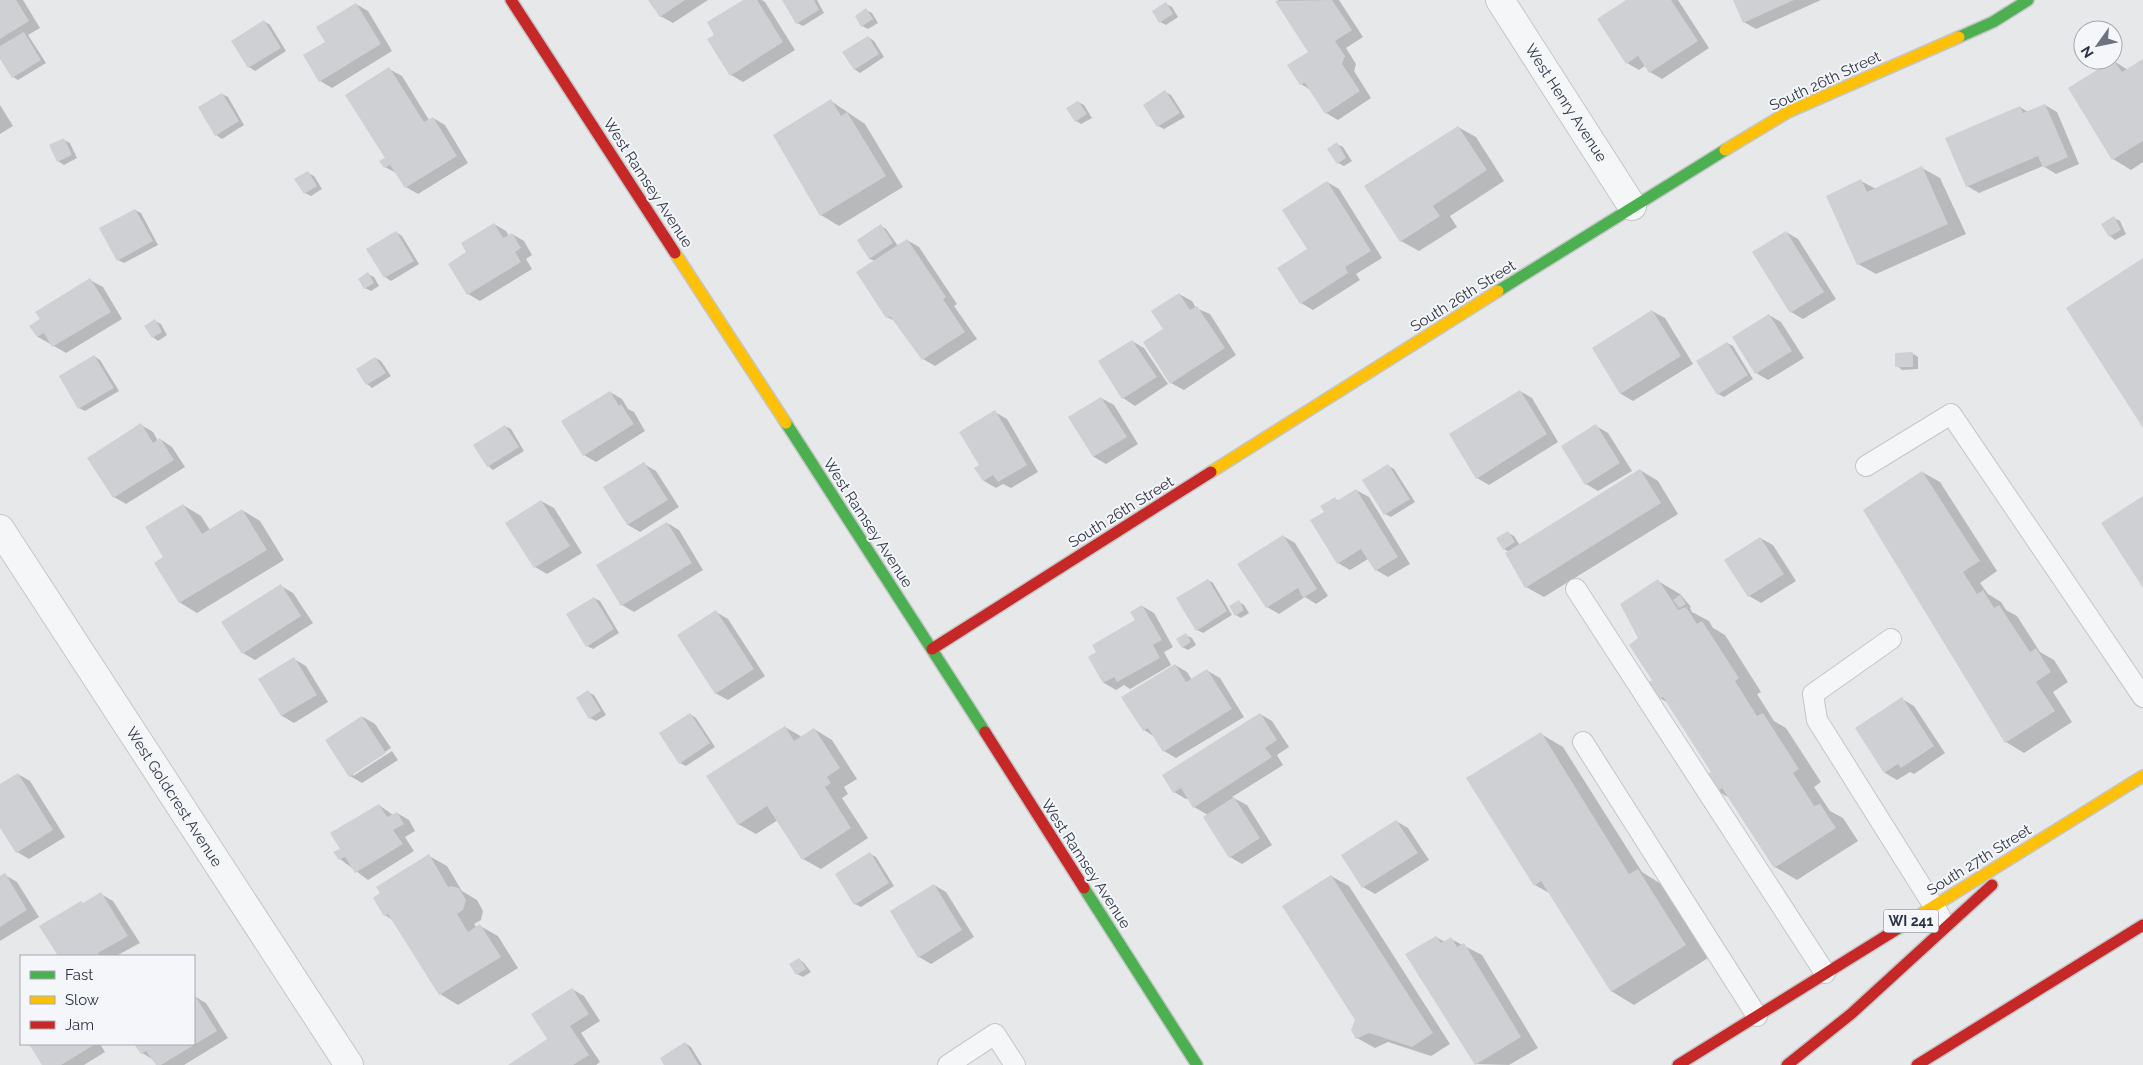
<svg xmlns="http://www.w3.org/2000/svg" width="2143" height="1065" viewBox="0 0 2143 1065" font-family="Raleway,sans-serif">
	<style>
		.shadow { fill: #0003 }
		.building { fill: #ced0d3 }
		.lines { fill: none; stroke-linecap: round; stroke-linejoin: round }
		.lane-casing { stroke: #c4c6c8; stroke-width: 22 }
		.street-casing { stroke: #c4c6c8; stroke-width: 30 }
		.fast-casing { stroke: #c4c6c8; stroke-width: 14 }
		.slow-casing { stroke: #c4c6c8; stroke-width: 14 }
		.jam-casing { stroke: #c4c6c8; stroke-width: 14 }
		.lane { stroke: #f5f6f7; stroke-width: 20 }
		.street { stroke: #f5f6f7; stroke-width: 28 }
		.fast { stroke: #4caf50; stroke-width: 11 }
		.slow { stroke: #ffc107; stroke-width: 11 }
		.jam { stroke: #c62828; stroke-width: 11 }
		.labels { text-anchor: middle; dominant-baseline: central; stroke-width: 4; stroke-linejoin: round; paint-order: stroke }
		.shield { fill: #f4f6f9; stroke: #676e7b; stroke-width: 1 }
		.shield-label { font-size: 14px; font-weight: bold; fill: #2b3445 }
		.street-label { font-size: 15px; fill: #2b3445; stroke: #f4f6f9 }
	</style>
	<rect width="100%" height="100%" fill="#e6e8ea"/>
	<!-- shadow -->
	<g class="shadow">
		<path d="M0 0H23L40 28 28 35 46 63 18 80 13 77 0 57Z"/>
		<path d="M650 0H708L673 23 660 16Z"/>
		<path d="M745 0H762L765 2 795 50 743 82 731 75Z"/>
		<path d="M783 0H817L824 13 803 26 797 23Z"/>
		<path d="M1279 0H1339L1363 37 1346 48 1356 64 1354 71 1371 98 1338 120 1326 113 1312 91 1301 84 1309 52 1277 1Z"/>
		<path d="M1629 0H1678L1709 48 1662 79 1650 72 1646 65 1639 70 1627 63Z"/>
		<path d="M1735 0H1821L1756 29 1744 22Z"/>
		<path d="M356 4 368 11 392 51 332 88 320 81 326 42Z"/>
		<path d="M1166 4 1172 7 1178 17 1166 25 1160 22Z"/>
		<path d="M866 10 872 13 878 23 868 29 862 26Z"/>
		<path d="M264 21 270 25 286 51 255 71 249 67 233 41Z"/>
		<path d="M868 37 874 41 884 57 860 73 854 69Z"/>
		<path d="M2143 60V162L2131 170 2113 159 2070 89 2114 61 2128 70Z"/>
		<path d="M389 69 402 76 429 120 433 118 445 125 468 163 418 194 406 187 398 174 385 167Z"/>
		<path d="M1165 92 1171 95 1185 117 1164 129 1158 126Z"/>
		<path d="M222 94 228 97 244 125 222 139 216 135 199 108Z"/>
		<path d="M831 101 865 124 903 187 839 226 821 215 775 135Z"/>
		<path d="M1078 102 1084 105 1092 118 1081 124 1076 121Z"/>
		<path d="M0 105 13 126 0 134Z"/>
		<path d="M2045 105 2057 112 2079 164 2056 174 2043 166 1979 193 1967 186 2020 107 2028 112Z"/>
		<path d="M1458 127 1476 137 1504 181 1450 216 1457 227 1419 251 1401 241Z"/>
		<path d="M64 140 70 143 77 158 64 165 58 161Z"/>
		<path d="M1337 144 1343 147 1352 161 1344 166 1338 163Z"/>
		<path d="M1922 168 1940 178 1966 234 1876 274 1858 264 1861 181 1876 189Z"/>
		<path d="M308 173 314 176 322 189 311 196 305 193Z"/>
		<path d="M1327 182 1339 189 1382 258 1356 274 1360 280 1313 310 1301 303 1308 250Z"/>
		<path d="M135 210 141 213 158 245 124 263 118 260Z"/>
		<path d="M2114 218 2120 221 2126 234 2115 240 2110 236Z"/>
		<path d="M494 224 506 231 509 236 512 234 524 241 532 255 526 259 532 269 480 301 468 294V253Z"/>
		<path d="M881 226 886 229 898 246 907 240 919 247 957 304 954 306 977 339 935 366 923 359 897 322 887 317 875 261 870 259 858 241Z"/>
		<path d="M396 232 402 236 419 264 391 281 385 277Z"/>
		<path d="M1786 232 1798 239 1836 299 1803 319 1791 312Z"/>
		<path d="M368 274 374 277 379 286 371 291 365 288Z"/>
		<path d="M90 280 103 287 122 319 66 353 38 337 31 326Z"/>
		<path d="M1179 294 1192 301 1196 308 1210 314 1236 355 1184 390 1171 383 1164 329Z"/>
		<path d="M1652 311 1665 318 1693 364 1633 401 1621 394 1593 348Z"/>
		<path d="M1769 315 1781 322 1804 358 1768 380 1756 373Z"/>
		<path d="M155 321 161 324 167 335 158 341 153 337Z"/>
		<path d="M1132 341 1144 348 1168 384 1135 406 1123 398Z"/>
		<path d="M1727 343 1733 346 1753 379 1724 397 1718 394Z"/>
		<path d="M1912 353 1918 357V369L1902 370 1897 366Z"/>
		<path d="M94 356 100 360 119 391 85 411 79 408Z"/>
		<path d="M375 358 381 361 391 376 372 388 367 384Z"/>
		<path d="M1520 391 1532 398 1558 442 1489 485 1477 478Z"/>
		<path d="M610 392 622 399 628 409 634 412 645 431 596 462 584 455Z"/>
		<path d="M1101 398 1114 405 1138 444 1106 464 1094 457 1070 418Z"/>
		<path d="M995 412 1007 419 1038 472 1011 488 1003 484 996 488 984 481 981 465Z"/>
		<path d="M141 425 153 432 158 441 160 439 172 447 185 467 126 504 114 497 89 458Z"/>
		<path d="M505 426 511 429 524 451 493 470 488 466Z"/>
		<path d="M1596 426 1608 433 1632 471 1598 491 1586 484Z"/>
		<path d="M644 464 656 471 679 507 640 532 628 525Z"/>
		<path d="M1388 466 1394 469 1415 502 1391 517 1385 514Z"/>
		<path d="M1640 470 1658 481 1678 514 1544 597 1526 587 1506 553 1509 552 1504 549 1508 533 1514 536 1520 545Z"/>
		<path d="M1922 472 1940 482 1997 571 1980 583 1988 594 2001 602 2006 610 2017 616 2040 652 2054 660 2068 682 2053 692 2072 722 2024 753 2006 742Z"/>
		<path d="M1356 490 1369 497 1410 564 1388 577 1376 570 1368 559 1350 570 1338 563 1325 512 1335 499 1339 501Z"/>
		<path d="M541 501 554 508 582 553 547 574 535 567Z"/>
		<path d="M183 505 201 516 210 530 242 510 260 521 284 560 197 613 179 602 165 558Z"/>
		<path d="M667 523 679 530 703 570 634 612 622 605Z"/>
		<path d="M1283 536 1295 543 1328 596 1316 604 1305 597 1279 614 1267 607Z"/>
		<path d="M1760 538 1773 545 1796 581 1761 603 1749 596Z"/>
		<path d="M1208 580 1213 583 1232 615 1203 633 1197 630Z"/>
		<path d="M1658 581 1680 594 1691 607 1690 608 1692 612 1709 621 1713 628 1725 635 1761 692 1757 694 1774 721 1786 728 1821 782 1814 787 1830 811 1843 818 1858 841 1797 880 1775 867 1731 799 1718 791 1713 772 1668 703 1660 698 1650 683 1653 681 1639 639Z"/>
		<path d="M281 586 293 593 313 623 255 660 243 653Z"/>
		<path d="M594 598 600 601 619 633 593 649 587 646Z"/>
		<path d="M1239 602 1244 605 1249 613 1241 618 1236 615Z"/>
		<path d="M1142 606 1154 613 1173 647 1164 652 1171 665 1130 689 1124 685 1116 690 1104 683 1097 652 1136 621Z"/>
		<path d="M716 612 728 619 765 676 728 700 715 693Z"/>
		<path d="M1186 635 1192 638 1196 645 1188 650 1182 647Z"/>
		<path d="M294 659 306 666 328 702 294 723 282 716 260 679Z"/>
		<path d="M1175 665 1187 672 1192 680 1208 671 1220 678 1244 717 1176 758 1164 751 1155 737 1144 730Z"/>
		<path d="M588 692 594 695 606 715 596 721 590 718Z"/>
		<path d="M1902 699 1914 706 1945 753 1914 774 1910 772 1897 780 1885 773 1857 728Z"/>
		<path d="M690 714 696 718 715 747 686 766 680 763Z"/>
		<path d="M1260 714 1272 721 1289 747 1277 755 1283 765 1232 797 1247 805 1272 845 1242 864 1230 857 1208 815 1194 807 1188 798 1186 799 1174 792 1164 776Z"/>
		<path d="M363 717 375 724 391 748 353 773V776L392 751 398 760 362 783 350 776Z"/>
		<path d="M785 727 802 737 814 729 832 740 857 779 844 787 848 794 842 798 868 838 821 869 803 859 778 820 756 834 738 824Z"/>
		<path d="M1541 734 1563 747 1642 872 1661 884 1708 958 1634 1005 1611 991 1551 894 1535 885Z"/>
		<path d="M18 774 30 781 65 837 29 859 17 852 0 826V786Z"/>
		<path d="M379 805 393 815 397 813 409 820 415 831 405 837 414 851 368 880 340 859Z"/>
		<path d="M1396 821 1408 828 1429 860 1375 894 1363 887Z"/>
		<path d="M870 854 876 857 894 886 861 907 855 904Z"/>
		<path d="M429 856 447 866 462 891 477 900 483 911 481 920 474 924 477 928 480 926 498 936 518 968 458 1005 440 994 394 921 385 915Z"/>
		<path d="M5 875 17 882 39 917 0 941V878Z"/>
		<path d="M1331 876 1349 886 1450 1044 1431 1056 1388 1042 1375 1048 1357 1038 1356 1020Z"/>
		<path d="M934 885 946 892 974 937 931 964 919 957Z"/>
		<path d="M101 894 113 901 140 943 116 956H59L41 927Z"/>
		<path d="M1436 937 1445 942 1451 939 1482 955 1538 1048 1509 1065 1475 1064Z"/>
		<path d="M799 959 804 963 811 972 803 977 797 974Z"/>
		<path d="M572 989 584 996 600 1021 581 1033 600 1062 596 1065H510L549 1040Z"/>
		<path d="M194 996 206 1003 228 1038 184 1065H157L154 1060 142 1053 136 1044H194Z"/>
		<path d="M685 1043 691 1047 702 1065H666Z"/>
		<path d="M31 1044H100L105 1052 84 1065H44Z"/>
	</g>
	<!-- building -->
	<g class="building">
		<path d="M0 0H16L29 21 0 39Z"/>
		<path d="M648 0H685L660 17Z"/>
		<path d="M743 0H757L783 42 730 76 707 39 714 35 707 22Z"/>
		<path d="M782 0H814L819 10 796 24Z"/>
		<path d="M1332 0 1352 30 1335 41 1345 56 1342 64 1360 91 1325 114 1305 83 1300 85 1287 65 1308 52 1275 1Z"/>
		<path d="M1626 0H1671L1698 41 1649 73 1638 56 1626 64 1597 19Z"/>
		<path d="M1733 0H1794L1743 23Z"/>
		<path d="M1166 2 1173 14 1159 23 1152 11Z"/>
		<path d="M356 3 381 44 319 82 303 55 325 42 316 27Z"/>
		<path d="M866 8 873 19 861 27 855 16Z"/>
		<path d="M264 20 281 48 248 68 231 41Z"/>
		<path d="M24 32 41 60 12 78 0 59V46Z"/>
		<path d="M868 36 879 54 854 70 842 52Z"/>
		<path d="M2143 59V141L2112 160 2068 88 2113 60 2122 72Z"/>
		<path d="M389 67 424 122 433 117 457 156 405 188 390 165 384 168 379 161 385 158 345 95Z"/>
		<path d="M1165 90 1180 113 1157 127 1143 105Z"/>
		<path d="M222 93 239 121 215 136 198 107Z"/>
		<path d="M831 99 841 116 847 112 886 176 820 216 773 135Z"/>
		<path d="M1078 101 1087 114 1075 122 1066 108Z"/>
		<path d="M2045 104 2068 157 2043 168 2038 156 1966 187 1945 138 2020 106 2023 113Z"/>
		<path d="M1458 126 1487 170 1433 206 1440 216 1400 242 1364 186Z"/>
		<path d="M64 138 72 155 57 162 49 145Z"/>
		<path d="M1337 142 1346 158 1337 164 1327 149Z"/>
		<path d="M1922 166 1948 224 1857 265 1826 196 1861 179 1867 192Z"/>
		<path d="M308 171 317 186 304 194 294 179Z"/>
		<path d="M1327 181 1371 251 1345 267 1348 273 1300 304 1277 268 1307 249 1282 210Z"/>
		<path d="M135 209 153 241 117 261 99 228Z"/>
		<path d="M2114 216 2121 230 2109 237 2101 224Z"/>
		<path d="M494 223 503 238 512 233 521 248 515 252 521 262 467 295 448 264 466 252 461 243Z"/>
		<path d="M881 224 893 243 869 259 857 240Z"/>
		<path d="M396 231 414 261 384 278 366 249Z"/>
		<path d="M1786 231 1824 292 1790 313 1752 252Z"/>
		<path d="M907 239 946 297 943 299 965 332 922 360 890 316 886 318 856 272Z"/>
		<path d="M2143 258V428L2066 308Z"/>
		<path d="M368 272 374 283 364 289 358 279Z"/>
		<path d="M90 278 111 312 52 347 44 333 37 337 29 326 40 319 35 312Z"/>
		<path d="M1179 293 1190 310 1197 306 1225 348 1170 384 1143 342 1163 329 1151 311Z"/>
		<path d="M1652 310 1681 356 1620 394 1592 348Z"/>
		<path d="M1769 314 1792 351 1755 374 1732 337Z"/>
		<path d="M155 319 162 332 152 338 144 326Z"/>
		<path d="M1132 340 1157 377 1122 399 1098 361Z"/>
		<path d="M1727 342 1748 375 1717 395 1696 361Z"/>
		<path d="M1913 352V367H1895V353Z"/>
		<path d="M94 355 114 388 78 409 59 376Z"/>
		<path d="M375 357 386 373 366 385 356 369Z"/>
		<path d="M1520 390 1547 434 1476 479 1449 434Z"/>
		<path d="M610 391 619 406 621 404 634 424 583 456 561 421Z"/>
		<path d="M1101 397 1127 437 1093 457 1068 417Z"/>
		<path d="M995 410 1027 465 998 482 993 475 983 481 974 468 979 465 959 432Z"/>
		<path d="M141 423 153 443 160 438 174 460 113 498 87 458Z"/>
		<path d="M1596 424 1620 463 1585 485 1561 446Z"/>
		<path d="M505 425 519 447 487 467 473 445Z"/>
		<path d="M644 462 668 500 627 525 603 487Z"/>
		<path d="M1388 464 1410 499 1384 515 1362 480Z"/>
		<path d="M1640 469 1661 503 1525 588 1505 553Z"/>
		<path d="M1922 471 1980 561 1963 572 1977 594 1983 590 1994 608 1999 605 2030 652 2036 648 2051 672 2036 682 2055 711 2005 743 1863 510Z"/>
		<path d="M1356 489 1398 557 1375 571 1361 549 1337 564 1310 520 1324 512 1320 506 1335 497 1337 501Z"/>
		<path d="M2143 496V588L2101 523Z"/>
		<path d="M541 500 570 546 534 568 505 523Z"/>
		<path d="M183 504 202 534 242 509 267 550 179 603 154 563 163 557 145 527Z"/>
		<path d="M667 522 692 563 621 606 596 565Z"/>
		<path d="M1508 531 1515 542 1503 550 1496 538Z"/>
		<path d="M1283 535 1317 589 1303 598 1298 588 1266 608 1237 564Z"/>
		<path d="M1760 537 1784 574 1748 597 1724 560Z"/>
		<path d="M1208 579 1227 611 1196 631 1176 598Z"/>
		<path d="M1658 579 1678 610 1686 607 1697 624 1702 621 1739 678 1735 681 1757 716 1763 713 1799 769 1793 773 1814 806 1820 804 1836 828 1774 868 1722 788 1717 792 1706 775 1711 772 1663 697 1659 699 1648 682 1652 680 1629 645 1638 638 1620 604Z"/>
		<path d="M281 584 301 616 242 654 221 622Z"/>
		<path d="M1680 595 1686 604 1679 608 1673 600Z"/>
		<path d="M594 597 614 629 586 647 566 614Z"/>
		<path d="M1239 600 1244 610 1235 616 1229 606Z"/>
		<path d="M1142 605 1162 640 1153 645 1160 658 1117 682 1114 677 1103 683 1088 657 1096 652 1092 645 1135 620 1130 612Z"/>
		<path d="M716 610 754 669 715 694 677 635Z"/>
		<path d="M1186 633 1191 642 1182 648 1176 639Z"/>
		<path d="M294 657 317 695 281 716 258 679Z"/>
		<path d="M1175 664 1186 682 1207 669 1232 709 1163 752 1148 728 1143 731 1121 697Z"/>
		<path d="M588 690 601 711 589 719 576 698Z"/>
		<path d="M1902 697 1934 746 1901 768 1898 764 1884 773 1855 728Z"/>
		<path d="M690 713 710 743 679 764 659 733Z"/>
		<path d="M1260 713 1277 740 1265 748 1272 757 1193 808 1181 788 1173 793 1162 775Z"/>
		<path d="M362 716 386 753 349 777 325 740Z"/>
		<path d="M785 726 794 741 814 728 840 768 827 777 831 783 825 787 851 828 802 860 767 806 738 825 706 776Z"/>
		<path d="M1541 732 1629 874 1638 869 1686 945 1611 992 1541 881 1534 886 1466 778Z"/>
		<path d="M18 773 53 830 16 853 0 828V784Z"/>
		<path d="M1234 797 1260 838 1229 858 1203 817Z"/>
		<path d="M379 804 387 817 397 812 404 824 393 830 403 844 355 873 345 857 339 860 333 852 340 849 330 833Z"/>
		<path d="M1396 820 1418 853 1362 888 1341 855Z"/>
		<path d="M870 852 889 883 854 905 835 874Z"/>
		<path d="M429 854 448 887 451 886 459 888 466 900 463 910 457 914 468 932 480 924 501 957 439 995 388 914 384 916 373 898 380 893 376 887Z"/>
		<path d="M5 873 27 910 0 927V876Z"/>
		<path d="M1331 875 1433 1033 1412 1047 1369 1033 1356 1039 1351 1030 1355 1020 1282 906Z"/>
		<path d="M934 884 962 930 918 958 890 911Z"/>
		<path d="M101 892 128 936 98 953 100 956H58L39 926 81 901 83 903Z"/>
		<path d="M1436 936 1441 943 1451 937 1457 947 1464 943 1521 1037 1475 1065 1405 954Z"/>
		<path d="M799 958 806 969 796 975 789 964Z"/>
		<path d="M572 988 589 1014 570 1026 589 1055 573 1065H508L547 1039 531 1014Z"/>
		<path d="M194 994 217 1031 161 1065H156L146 1051 141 1054 134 1044H194Z"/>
		<path d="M685 1042 699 1065H664L660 1058Z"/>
		<path d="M29 1044H93L94 1045 61 1065H42Z"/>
	</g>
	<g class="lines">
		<defs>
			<g id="lane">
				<path d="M1866 466 1951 414 2143 697"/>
				<path d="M1576 589 1825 973"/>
				<path d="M1891 639 1813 694 1817 720 1940 916"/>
				<path d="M1583 742 1757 1016"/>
				<path d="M948 1065 995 1034 1015 1065"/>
			</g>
			<g id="street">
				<path d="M1500 0 1632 206"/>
				<path d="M0 529 349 1065"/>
			</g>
			<g id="fast">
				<path d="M1959 37 1993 22 2028 0"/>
				<path d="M1498 291 1725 150"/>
				<path d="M786 423 985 732"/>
				<path d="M1084 888 1197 1065"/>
			</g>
			<g id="slow">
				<path d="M1725 150 1788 112 1959 37"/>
				<path d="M675 253 786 423"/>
				<path d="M1211 472 1498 291"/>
				<path d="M1910 921 2143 776"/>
			</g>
			<g id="jam">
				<path d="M511 0 675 253"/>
				<path d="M932 649 1211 472"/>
				<path d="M985 732 1084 888"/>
				<path d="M1678 1065 1910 921"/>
				<path d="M1787 1065 1851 1014 1992 885"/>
				<path d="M1917 1065 2143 925"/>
			</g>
		</defs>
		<!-- lane casing -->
		<use href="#lane" class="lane-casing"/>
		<!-- street casing -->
		<use href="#street" class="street-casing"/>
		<!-- fast casing -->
		<use href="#fast" class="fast-casing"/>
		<!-- slow casing -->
		<use href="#slow" class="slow-casing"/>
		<!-- jam casing -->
		<use href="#jam" class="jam-casing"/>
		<!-- lane -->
		<use href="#lane" class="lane"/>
		<!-- street -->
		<use href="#street" class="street"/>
		<!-- fast -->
		<use href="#fast" class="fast"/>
		<!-- slow -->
		<use href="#slow" class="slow"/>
		<!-- jam -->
		<use href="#jam" class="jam"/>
	</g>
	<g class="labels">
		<!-- shield labels -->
		<rect class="shield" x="1883.5" y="909.5" width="55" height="23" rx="4"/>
		<g class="shield-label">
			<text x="1911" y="921">WI 241</text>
		</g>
		<!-- street labels -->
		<g class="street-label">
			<text transform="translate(1825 81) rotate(-25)">South 26th Street</text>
			<text transform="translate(1566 103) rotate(57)">West Henry Avenue</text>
			<text transform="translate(648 183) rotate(57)">West Ramsey Avenue</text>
			<text transform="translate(1463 296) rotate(-32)">South 26th Street</text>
			<text transform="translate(1121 512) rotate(-32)">South 26th Street</text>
			<text transform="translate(868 523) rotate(57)">West Ramsey Avenue</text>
			<text transform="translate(174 797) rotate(57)">West Goldcrest Avenue</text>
			<text transform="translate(1979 860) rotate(-32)">South 27th Street</text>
			<text transform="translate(1086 864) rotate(57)">West Ramsey Avenue</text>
		</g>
	</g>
	<!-- legend -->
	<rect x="20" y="955" width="175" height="90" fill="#f4f6f9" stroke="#a4a8b1"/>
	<rect x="30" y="971" width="25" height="8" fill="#4caf50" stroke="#a4a8b1"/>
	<text x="65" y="980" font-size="15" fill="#2b3445">Fast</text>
	<rect x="30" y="996" width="25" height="8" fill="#ffc107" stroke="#a4a8b1"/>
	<text x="65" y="1005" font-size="15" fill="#2b3445">Slow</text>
	<rect x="30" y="1021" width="25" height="8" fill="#c62828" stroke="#a4a8b1"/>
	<text x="65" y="1030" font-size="15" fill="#2b3445">Jam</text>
	<!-- north arrow -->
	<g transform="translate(2098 45) rotate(237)"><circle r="24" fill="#f4f6f9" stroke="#a4a8b1"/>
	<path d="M0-4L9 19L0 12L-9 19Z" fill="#6c737f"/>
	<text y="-8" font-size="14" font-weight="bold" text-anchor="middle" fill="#2b3445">N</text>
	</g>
</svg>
